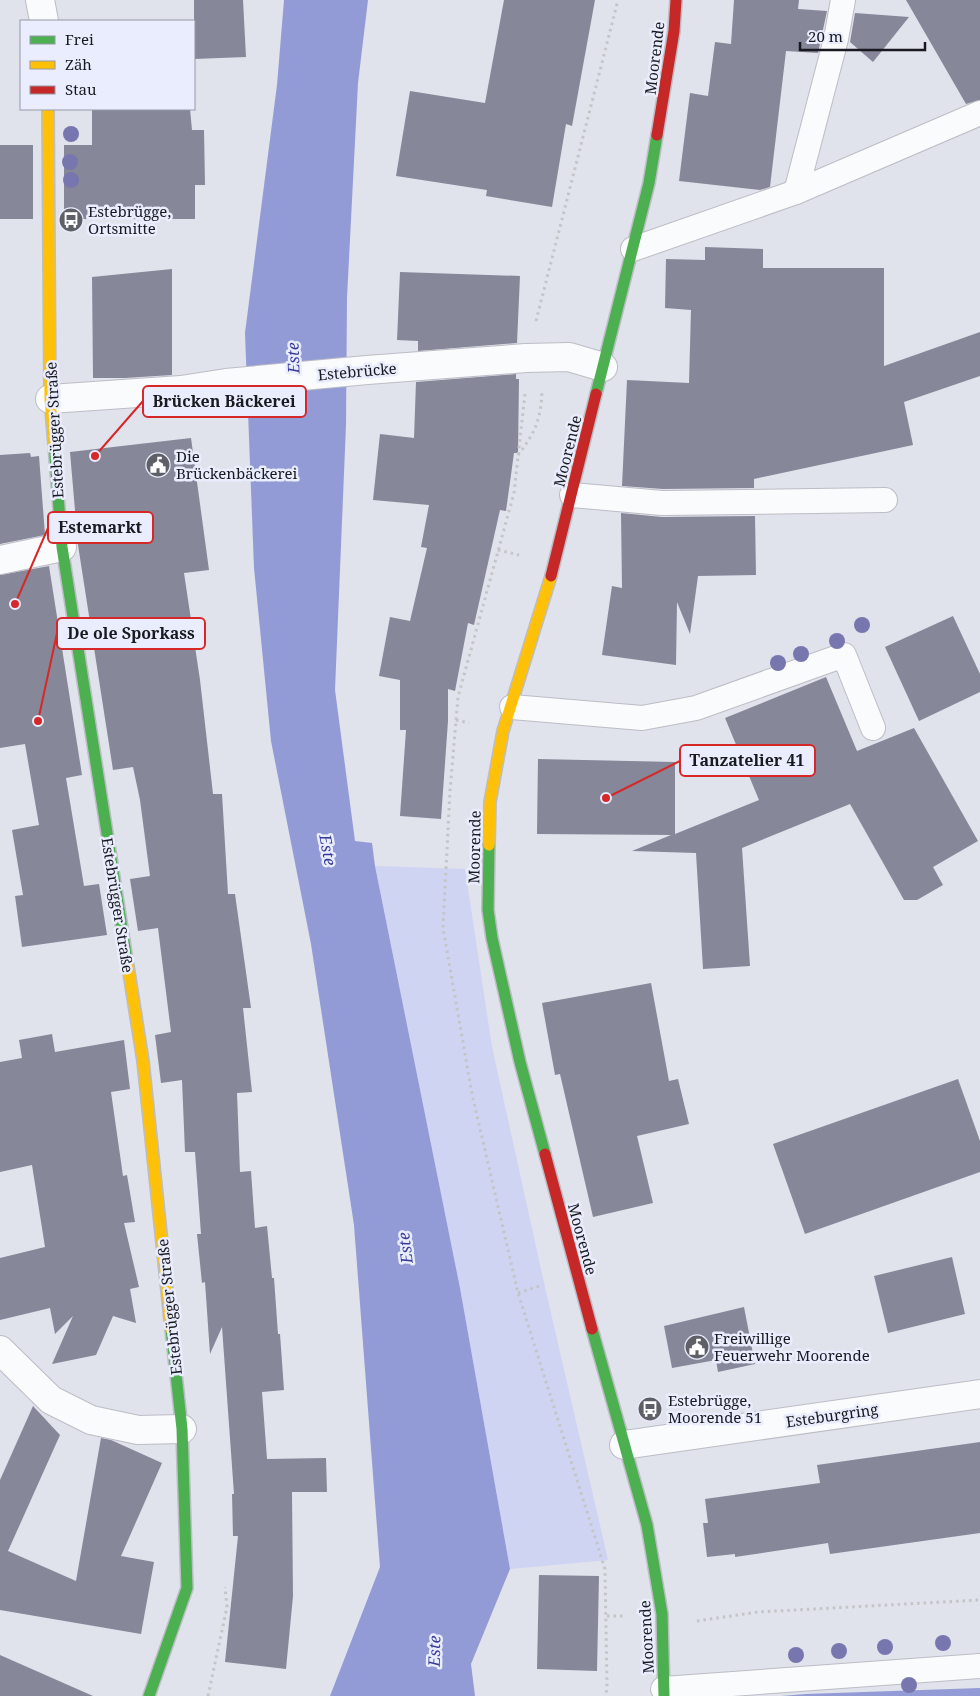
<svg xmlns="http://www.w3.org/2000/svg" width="980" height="1696" viewBox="0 0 980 1696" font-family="'Noto Serif',serif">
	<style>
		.green { fill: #ced4f2 }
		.water { fill: #939bd6 }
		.building { fill: #868799 }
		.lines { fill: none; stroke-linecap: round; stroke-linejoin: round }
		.lane-casing { stroke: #bcbdc5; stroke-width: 26 }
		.street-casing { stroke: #bcbdc5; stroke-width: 30 }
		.fast-casing { stroke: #bcbdc5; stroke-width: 14 }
		.slow-casing { stroke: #bcbdc5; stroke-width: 14 }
		.jam-casing { stroke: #bcbdc5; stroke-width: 14 }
		.path { stroke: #c4c5c7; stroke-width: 3; stroke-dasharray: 2.5 4; stroke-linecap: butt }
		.lane { stroke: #fafbfc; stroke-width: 24 }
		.street { stroke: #fafbfc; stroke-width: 28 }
		.fast { stroke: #4caf50; stroke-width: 11 }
		.slow { stroke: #ffc107; stroke-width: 11 }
		.jam { stroke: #c62828; stroke-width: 11 }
		.tree { fill: #7876ae }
		.labels { text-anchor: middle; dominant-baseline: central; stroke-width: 5; stroke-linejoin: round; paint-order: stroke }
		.street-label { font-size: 15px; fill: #191a20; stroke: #e9edfd }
		.poi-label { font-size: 15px; fill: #191a20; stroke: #e9edfd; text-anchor: start }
		.water-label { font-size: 16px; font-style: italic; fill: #373a98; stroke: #e9edfd }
		.leader { fill: none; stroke: #d62828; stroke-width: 2 }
		.callout-dot { fill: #d62828; stroke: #e9edfd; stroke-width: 2 }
		.callout { fill: #e9edfd; stroke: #d62828; stroke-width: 2 }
		.callout-label { font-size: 16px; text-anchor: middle; font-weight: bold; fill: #191a20 }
	</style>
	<rect width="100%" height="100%" fill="#e0e2ec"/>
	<!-- green -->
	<path class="green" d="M375 866 465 869 492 1047 544 1283 608 1560 510 1569 460 1288Z"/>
	<!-- water -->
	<g class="water">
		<path d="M284 0H368L358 83 347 298 346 425 335 690 355 841 372 843 375 866 460 1288 510 1569 471 1664 475 1696H330L380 1567 354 1225 311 944 271 741 254 568 245 333 277 85Z"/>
		<path d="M980 1688V1696H781L806 1694Z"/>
	</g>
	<!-- building -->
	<g class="building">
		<path d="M194 0H243L246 57 194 59Z"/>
		<path d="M504 0H595L572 126 566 124 552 207 486 196 487 190 396 176 410 91 485 103Z"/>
		<path d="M734 0H799L798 9 827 11 818 53 786 51 770 187 760 190 679 181 690 93 708 96 715 42 731 44Z"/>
		<path d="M906 0H980V100L966 104Z"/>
		<path d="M855 13 909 17 873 62 850 42Z"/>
		<path d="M92 109H190L192 130H204L205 185H195V219H64V145H92Z"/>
		<rect x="0" y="145" width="33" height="74"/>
		<path d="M705 247 763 249V268H884V366L980 332V376L904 402 913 445 754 479V488L663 489 622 486 627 380 689 383 691 310 665 308 666 259 705 260Z"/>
		<path d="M172 269V375L125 378H93L92 277Z"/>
		<path d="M400 272 520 276 517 343 418 351V341L397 340Z"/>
		<path d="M516 374V379H519L518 453H514L506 511 500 510 474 625 468 623 455 691 448 689V721L441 819 400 816 406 730H400V680L379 676 390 617 410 621 427 548 421 547 429 505 373 500 380 434 414 438 416 382Z"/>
		<path d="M191 438 209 570 184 573 200 680 213 794H222L228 894H235L251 1008H243L252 1092 237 1093 240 1172 251 1171 255 1228 267 1226 272 1278H274L278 1334H280L284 1390 262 1392 267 1459 326 1458 327 1492H292L293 1596 286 1669 225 1662 238 1536H233L232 1494H234L222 1327 210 1354 205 1282 202 1283 197 1234H201L195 1152H185L182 1080 161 1083 155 1035 171 1032 158 928 138 931 130 879 150 876 140 800 133 767 113 770 78 545 70 452Z"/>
		<path d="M30 453 31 457 39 456 45 535 0 544V455Z"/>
		<path d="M621 513 662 517 755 516 756 575 698 576 690 634 677 602 676 665 602 655 612 586 622 588Z"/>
		<path d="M49 566 82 775 66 778 84 886 99 884 107 935 22 947 15 896 23 895 12 830 39 825 25 744 0 748V575Z"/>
		<path d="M953 616 980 674V692L919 721 885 647Z"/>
		<path d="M826 677 857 751 914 728 978 841 933 867 943 885 917 900H904L850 804 742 848 750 966 703 969 696 853 632 851 671 835 537 834 538 759 675 762V834L759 800 725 718Z"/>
		<path d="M651 983 669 1081 678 1079 689 1124 637 1136 653 1203 593 1217 560 1074 555 1075 542 1003Z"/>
		<path d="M52 1034 55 1052 124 1040 130 1089 111 1092 123 1176 127 1175 135 1222 124 1223 139 1287 130 1289 136 1323 113 1316 96 1355 52 1364 73 1316 55 1334 50 1308 0 1320V1258L45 1247 32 1165 0 1172V1062L22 1058 19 1040Z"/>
		<path d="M958 1079 980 1141V1172L805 1234 773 1144Z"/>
		<path d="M952 1257 965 1314 888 1333 874 1276Z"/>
		<path d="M744 1307 755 1364 718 1372 716 1360 672 1368 664 1326Z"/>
		<path d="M33 1406 60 1435 8 1551 76 1581 101 1438 111 1440 162 1463 121 1556 154 1562 141 1634 0 1610V1480Z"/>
		<path d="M980 1442V1533L830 1554 828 1543 735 1557V1554L707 1557 703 1523H708L705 1499 820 1483 817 1465Z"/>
		<path d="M539 1575 599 1576 597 1671 537 1669Z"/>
		<path d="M0 1655 93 1696H0Z"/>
	</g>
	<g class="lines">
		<defs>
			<g id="lane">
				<path d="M796 192 836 39 843 0"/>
				<path d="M633 249 796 192 980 113"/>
				<path d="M572 495 662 503 885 500"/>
				<path d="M512 707 642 718 696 708 844 655 873 728"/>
				<path d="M663 1689 980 1666"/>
			</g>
			<g id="street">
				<path d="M40 0 44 21"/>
				<path d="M50 399 181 390 226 383 367 370 526 358 569 357 603 367"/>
				<path d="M0 560 62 547"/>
				<path d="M0 1350 51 1400 91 1420 138 1430 182 1429"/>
				<path d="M624 1445 980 1394"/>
			</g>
			<g id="fast">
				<path d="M596 394 649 183 657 135"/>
				<path d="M54 444 62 547 127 960"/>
				<path d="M489 845 488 910 492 938 520 1062 545 1154"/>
				<path d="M592 1329 647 1525 662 1614 664 1696"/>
				<path d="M149 1696 187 1588 182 1429 171 1329"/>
			</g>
			<g id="slow">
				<path d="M48 109 50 399 54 444"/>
				<path d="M489 845 490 802 503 731 551 576"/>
				<path d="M127 960 143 1061 171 1329"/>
			</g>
			<g id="jam">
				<path d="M657 135 674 31 676 0"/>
				<path d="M551 576 596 394"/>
				<path d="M545 1154 592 1329"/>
			</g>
		</defs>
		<!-- lane casing -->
		<use href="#lane" class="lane-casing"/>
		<!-- street casing -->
		<use href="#street" class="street-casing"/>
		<!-- fast casing -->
		<use href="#fast" class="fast-casing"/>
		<!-- slow casing -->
		<use href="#slow" class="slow-casing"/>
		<!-- jam casing -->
		<use href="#jam" class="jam-casing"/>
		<!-- path -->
		<g class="path">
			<path d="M536 321 618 0"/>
			<path d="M525 394 514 493 458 697 450 791 443 928 472 1094 518 1293 605 1569 607 1684 606 1696"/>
			<path d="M518 455C534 435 541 419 542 392"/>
			<path d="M498 550 519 555"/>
			<path d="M456 720 469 723"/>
			<path d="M518 1293 543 1285"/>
			<path d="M607 1616H626"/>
			<path d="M697 1621 758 1612 980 1600"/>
			<path d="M208 1696 227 1607 225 1587"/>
		</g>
		<!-- lane -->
		<use href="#lane" class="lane"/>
		<!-- street -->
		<use href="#street" class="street"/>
		<!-- fast -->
		<use href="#fast" class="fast"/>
		<!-- slow -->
		<use href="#slow" class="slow"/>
		<!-- jam -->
		<use href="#jam" class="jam"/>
	</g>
	<!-- trees -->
	<g class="tree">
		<circle cx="71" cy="134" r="8"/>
		<circle cx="70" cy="162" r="8"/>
		<circle cx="71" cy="180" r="8"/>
		<circle cx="862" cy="625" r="8"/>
		<circle cx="837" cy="641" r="8"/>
		<circle cx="801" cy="654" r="8"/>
		<circle cx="778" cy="663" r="8"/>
		<circle cx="943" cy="1643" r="8"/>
		<circle cx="885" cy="1647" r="8"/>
		<circle cx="839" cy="1651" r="8"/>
		<circle cx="796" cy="1655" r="8"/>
		<circle cx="909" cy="1685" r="8"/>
	</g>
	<!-- icons -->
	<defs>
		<symbol id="bus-disc" viewBox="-11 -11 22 22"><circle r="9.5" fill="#5f6067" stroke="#e9edfd"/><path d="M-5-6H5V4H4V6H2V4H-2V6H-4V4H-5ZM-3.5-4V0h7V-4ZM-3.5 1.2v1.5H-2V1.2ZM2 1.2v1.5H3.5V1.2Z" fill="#fff"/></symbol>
		<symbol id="civic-disc" viewBox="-11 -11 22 22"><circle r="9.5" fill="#5f6067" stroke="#e9edfd"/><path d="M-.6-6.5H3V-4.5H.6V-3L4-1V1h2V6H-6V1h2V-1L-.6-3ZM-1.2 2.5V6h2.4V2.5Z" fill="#fff"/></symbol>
	</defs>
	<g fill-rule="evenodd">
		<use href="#bus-disc" x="57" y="206" width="28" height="28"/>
		<use href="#civic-disc" x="144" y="451" width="28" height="28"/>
		<use href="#civic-disc" x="683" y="1333" width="28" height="28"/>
		<use href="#bus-disc" x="636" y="1395" width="28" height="28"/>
	</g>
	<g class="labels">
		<!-- street labels -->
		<g class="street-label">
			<text transform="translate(654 58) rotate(-83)">Moorende</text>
			<text transform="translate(357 371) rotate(-5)">Estebrücke</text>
			<text transform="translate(54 430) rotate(-93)">Estebrügger Straße</text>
			<text transform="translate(567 451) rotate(-76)">Moorende</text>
			<text transform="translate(474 847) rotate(-89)">Moorende</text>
			<text transform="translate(118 905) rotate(81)">Estebrügger Straße</text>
			<text transform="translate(583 1239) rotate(75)">Moorende</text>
			<text transform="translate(169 1307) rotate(-96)">Estebrügger Straße</text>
			<text transform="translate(832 1415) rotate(-8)">Esteburgring</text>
			<text transform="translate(646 1637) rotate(-93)">Moorende</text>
		</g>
		<!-- poi labels -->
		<g class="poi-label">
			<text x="88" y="211">Estebrügge,<tspan x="88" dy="17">Ortsmitte</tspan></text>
			<text x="176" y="456">Die<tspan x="176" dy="17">Brückenbäckerei</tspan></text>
			<text x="714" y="1338">Freiwillige<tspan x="714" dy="17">Feuerwehr Moorende</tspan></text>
			<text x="668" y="1400">Estebrügge,<tspan x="668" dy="17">Moorende 51</tspan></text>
		</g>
		<!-- water labels -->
		<g class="water-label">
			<text transform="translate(293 358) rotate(-92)">Este</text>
			<text transform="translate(328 850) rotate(79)">Este</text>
			<text transform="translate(405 1248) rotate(-97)">Este</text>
			<text transform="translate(434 1651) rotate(-89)">Este</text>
		</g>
	</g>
	<!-- callouts -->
	<path class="leader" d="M95 456L143 401M15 604L48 528M38 721L57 633M606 798L680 761"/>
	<g class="callout-dot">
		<circle cx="95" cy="456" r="5"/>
		<circle cx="15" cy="604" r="5"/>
		<circle cx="38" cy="721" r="5"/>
		<circle cx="606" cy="798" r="5"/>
	</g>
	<g class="callout">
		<rect x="143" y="386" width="163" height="31" rx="5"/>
		<rect x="48" y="512" width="105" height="31" rx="5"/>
		<rect x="57" y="618" width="148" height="31" rx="5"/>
		<rect x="680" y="745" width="135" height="31" rx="5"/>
	</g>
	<g class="callout-label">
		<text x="224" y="407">Brücken Bäckerei</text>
		<text x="100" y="533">Estemarkt</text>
		<text x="131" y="639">De ole Sporkass</text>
		<text x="747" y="766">Tanzatelier 41</text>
	</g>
	<!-- legend -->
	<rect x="20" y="20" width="175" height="90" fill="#e9edfd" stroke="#9699a5"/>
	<rect x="30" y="36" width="25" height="8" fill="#4caf50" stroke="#9699a5"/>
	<text x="65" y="45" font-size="15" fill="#191a20">Frei</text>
	<rect x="30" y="61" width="25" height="8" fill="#ffc107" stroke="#9699a5"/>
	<text x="65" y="70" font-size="15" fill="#191a20">Zäh</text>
	<rect x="30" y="86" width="25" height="8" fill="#c62828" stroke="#9699a5"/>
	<text x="65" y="95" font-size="15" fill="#191a20">Stau</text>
	<!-- scale -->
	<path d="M800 42v8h125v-8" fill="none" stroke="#191a20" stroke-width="2.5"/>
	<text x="808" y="42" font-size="15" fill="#191a20" stroke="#e9edfd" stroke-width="4" paint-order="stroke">20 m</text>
</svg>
